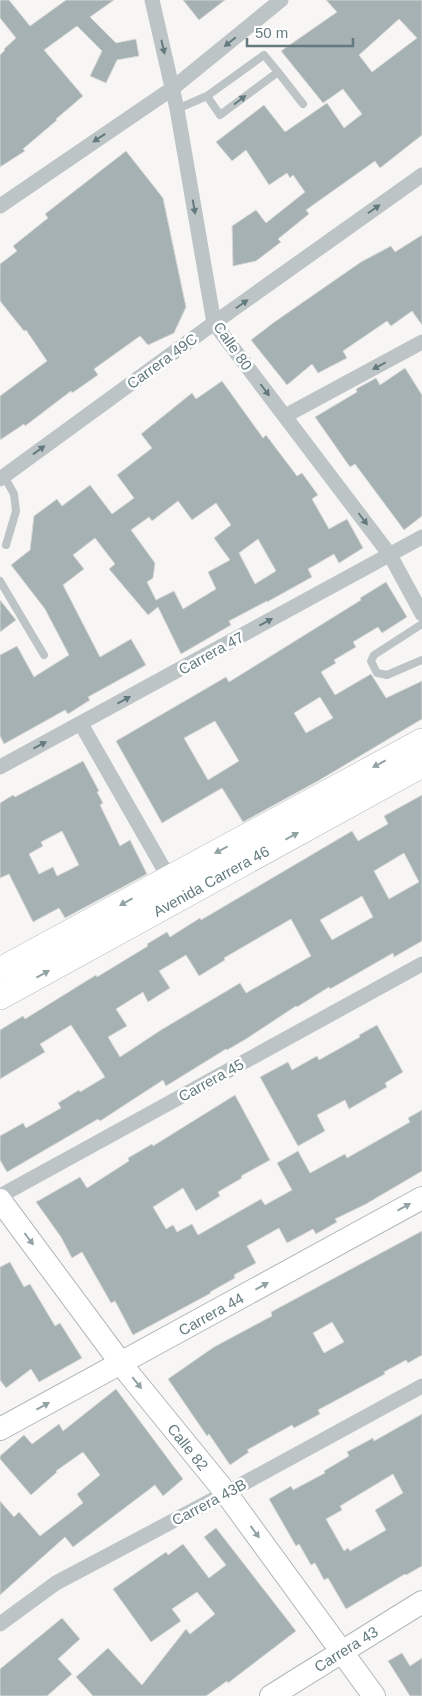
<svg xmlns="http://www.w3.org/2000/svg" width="422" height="1696" viewBox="0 0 422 1696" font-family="Arial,sans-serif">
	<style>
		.building { fill: #a5b1b3; stroke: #d8d8d6; fill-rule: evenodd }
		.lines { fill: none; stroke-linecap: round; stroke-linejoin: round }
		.secondary-casing { stroke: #aeb7b9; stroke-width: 24 }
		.primary-casing { stroke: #b1b8ba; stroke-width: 26 }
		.lane { stroke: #bdc4c6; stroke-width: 8 }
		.street { stroke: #bdc4c6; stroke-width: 15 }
		.secondary { stroke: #fff; stroke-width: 22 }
		.primary { stroke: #fff; stroke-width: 25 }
		.oneway { fill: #637a7e }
		.oneway2 { fill: #92a2a5 }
		.labels { text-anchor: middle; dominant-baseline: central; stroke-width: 5; stroke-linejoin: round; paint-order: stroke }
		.street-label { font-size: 15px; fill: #637a7e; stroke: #fff }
	</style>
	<rect width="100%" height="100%" fill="#f7f6f4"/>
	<!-- building -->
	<g class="building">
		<path d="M0 0H9L30 26 66 0H114L90 17 116 43 136 39 139 56 117 60 106 83 90 76 102 51 77 26 44 50 83 96 56 119 57 120 23 149 25 151 0 167V55L5 50 4 49 16 38 0 18Z"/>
		<path d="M183 0H225L199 20Z"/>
		<path d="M326 0H422V135L380 168 375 161 306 210 309 214 278 239 281 242 256 261 233 266 232 226 256 210 266 223 305 192 293 175 290 178 287 173 269 185 246 150 232 161 216 142 264 105 285 132 327 103 344 128 362 114 343 89 323 103 281 51 337 12ZM399 19 417 38 372 72 359 55Z"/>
		<path d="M126 151 163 198 186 307 174 333 148 345 140 336 94 369 98 375 72 393 71 391 25 426 24 424 0 440V396L47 361 26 330 24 331 0 301V264L17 251 13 246 48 218 45 214Z"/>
		<path d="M422 235V325L412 311 391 326 387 321 343 351 347 358 318 373 312 364 287 385 251 340 273 323 361 262 391 246 395 252Z"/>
		<path d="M405 368 422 395V516L404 530 355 464 350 467 315 417 357 392 356 389 376 378 380 385Z"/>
		<path d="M222 381 263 438 266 435 297 476 302 473 318 495 312 499 329 529 347 519 363 548 339 563 334 554 308 569 312 577 267 602V601L229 621 231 625 181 654 158 607 148 615 109 569 115 564 95 538 73 555 84 569 63 585 100 657 131 639 146 665 88 697 90 700 68 714 65 710 4 744 0 736V655L17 646 34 677 69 655 45 609 11 565 30 550 34 516 57 499 62 506 90 485 112 514 134 498 117 475 152 448 141 434 192 393 196 399ZM178 501 192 520 216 503 231 525 214 538 230 560 208 572 216 589 183 609 174 591 156 600 147 582 153 578 155 563 131 530 149 517 152 521ZM258 539 276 571 255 584 239 553Z"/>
		<path d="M386 582 407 617 382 633 378 627 353 642 356 647 334 660 336 663 321 672 335 695 371 674 386 698 422 681V719L318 781 243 822 222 788 162 823 116 741 226 677 229 682 361 600 360 598ZM320 697 333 718 306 733 294 713ZM215 721 239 761 208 780 184 738Z"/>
		<path d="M0 600 16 620 0 632Z"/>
		<path d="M83 761 99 791 97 792 103 803 100 805 120 846 130 840 147 874 65 918 59 908 33 922 9 874 0 878V803L13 795 15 797ZM62 831 79 865 57 876 53 867 39 874 29 854 43 846 41 842Z"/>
		<path d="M422 795V941L394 957 393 953 330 989 329 987 297 1007 296 1006 246 1039 227 1050 226 1049 166 1086 163 1080 100 1121 98 1119 7 1172 0 1160V1136L23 1123 26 1128 61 1108 58 1103 79 1090 80 1092 105 1077 71 1025 40 1044 45 1052 0 1079V1030L23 1016 25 1019 96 975 97 977 148 946 147 944 167 932 170 937 200 918 201 920 352 831 358 841 388 824 384 816ZM404 853 419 882 389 899 374 871ZM362 896 373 917 332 940 320 920ZM291 919 311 956 246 993 240 983 161 1030 120 1057 108 1037 127 1026 116 1009 143 992 148 1002 170 988 159 971 186 955 199 976 225 960 224 958Z"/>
		<path d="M377 1025 403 1072 385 1083 387 1087 349 1109 345 1100 317 1115 325 1131 298 1146 260 1077 288 1062 292 1070 317 1056 319 1060 360 1037 359 1035Z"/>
		<path d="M235 1095 270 1160 241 1176 242 1178 218 1192 220 1196 196 1211 183 1188 153 1207 166 1229 173 1225 177 1232 192 1224 198 1235 261 1199 265 1205 292 1190 277 1163 298 1151 310 1173 345 1154 347 1158 410 1122 408 1118 422 1110V1171L366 1204 335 1219 337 1222 316 1234 313 1229 287 1243 279 1228 247 1246 256 1263 234 1275 235 1278 210 1292 211 1293 133 1335 115 1301 111 1303 82 1252 72 1258 61 1237 36 1202 80 1177 87 1188 129 1161 128 1158 152 1144 153 1146Z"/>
		<path d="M422 1231V1355L408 1363 406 1360 384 1372 385 1374 318 1410 320 1414 294 1428 292 1425 247 1450 249 1452 230 1465 209 1434 207 1436 168 1379 214 1347 272 1316 271 1312ZM332 1322 344 1342 324 1353 313 1333Z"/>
		<path d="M10 1262 24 1287 30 1284 55 1326 60 1323 82 1358 39 1382 31 1369 6 1388 0 1380V1267Z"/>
		<path d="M116 1389 183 1479 163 1496 155 1485 73 1547 65 1537 0 1595V1501L14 1517 19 1512 40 1536 83 1503 77 1494 100 1475 83 1452 56 1471 57 1472 31 1495 0 1459V1456L24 1435 32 1444 59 1424 63 1431Z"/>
		<path d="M422 1414V1566L406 1575 405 1574 346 1609 328 1578 324 1580 315 1563 311 1565 299 1544 296 1546 269 1499 291 1486 293 1490 325 1473 324 1471 349 1456 347 1452 373 1438 374 1441ZM393 1474 403 1493 375 1510 386 1530 350 1551 348 1548 344 1551 326 1519 342 1510 340 1506Z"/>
		<path d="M216 1528 296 1631 228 1683 227 1681 206 1696H93L76 1677 108 1648 142 1685 186 1629 190 1634 215 1614 197 1592 172 1609 181 1621 151 1642 113 1589 166 1552 168 1555 183 1544 209 1578 226 1565 204 1537Z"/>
		<path d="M62 1618 80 1639 58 1659 72 1674 47 1696H0V1669Z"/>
		<path d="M402 1653 410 1666 422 1658V1696H410L388 1661Z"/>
	</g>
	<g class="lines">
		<defs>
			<g id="secondary">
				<path d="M0 1200 129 1374 226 1493 374 1696"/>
				<path d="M0 1429 422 1198"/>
				<path d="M271 1696 422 1602"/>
			</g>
			<g id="primary">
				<path d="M0 970 422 741"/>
				<path d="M0 997 422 765"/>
			</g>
		</defs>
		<!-- secondary casing -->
		<use href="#secondary" class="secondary-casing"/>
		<!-- primary casing -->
		<use href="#primary" class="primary-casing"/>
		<!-- lane -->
		<g class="lane">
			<path d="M278 72 303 104"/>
			<path d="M177 109 207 96 264 55 278 72 220 115 207 96"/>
			<path d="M4 476 14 494 16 511 6 545"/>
			<path d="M0 581 44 655"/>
			<path d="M422 624 374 655 371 661 377 673 387 675 422 660"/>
		</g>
		<!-- street -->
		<g class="street">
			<path d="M152 0 177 109 214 323 390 555 422 614"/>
			<path d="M0 206 173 88 281 0"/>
			<path d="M285 416 422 342"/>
			<path d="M0 479 214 323 422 175"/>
			<path d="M81 724 173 885"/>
			<path d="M0 767 422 537"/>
			<path d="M0 1196 422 964"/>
			<path d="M0 1624 56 1583 237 1487 422 1386"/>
		</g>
		<!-- secondary -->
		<use href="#secondary" class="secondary"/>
		<!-- primary -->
		<use href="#primary" class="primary"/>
	</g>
	<!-- one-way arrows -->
	<defs><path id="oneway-solid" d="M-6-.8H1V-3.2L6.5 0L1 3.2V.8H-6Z" transform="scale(1.25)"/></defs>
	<g class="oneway">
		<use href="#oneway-solid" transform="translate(230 42) rotate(141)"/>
		<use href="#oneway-solid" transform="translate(163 47) rotate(77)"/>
		<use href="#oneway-solid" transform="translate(240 100) rotate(-37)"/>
		<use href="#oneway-solid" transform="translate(99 138) rotate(146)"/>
		<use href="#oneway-solid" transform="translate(194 207) rotate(80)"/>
		<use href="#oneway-solid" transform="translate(374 209) rotate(-35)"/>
		<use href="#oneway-solid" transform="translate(242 304) rotate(-35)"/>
		<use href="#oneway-solid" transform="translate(379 366) rotate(152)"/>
		<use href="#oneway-solid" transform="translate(265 390) rotate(53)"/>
		<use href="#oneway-solid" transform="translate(39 450) rotate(-36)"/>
		<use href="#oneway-solid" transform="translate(363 519) rotate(53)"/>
		<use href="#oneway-solid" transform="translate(266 622) rotate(-29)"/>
		<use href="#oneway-solid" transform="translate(124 700) rotate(-29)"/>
		<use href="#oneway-solid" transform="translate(40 745) rotate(-28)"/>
	</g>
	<g class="oneway2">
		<use href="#oneway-solid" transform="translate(379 764) rotate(152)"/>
		<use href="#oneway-solid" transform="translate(292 836) rotate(-29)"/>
		<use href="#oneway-solid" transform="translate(221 850) rotate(152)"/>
		<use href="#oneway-solid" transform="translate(126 902) rotate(151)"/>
		<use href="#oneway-solid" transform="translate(43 974) rotate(-29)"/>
		<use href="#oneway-solid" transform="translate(404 1207) rotate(-29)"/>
		<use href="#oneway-solid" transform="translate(29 1239) rotate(53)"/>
		<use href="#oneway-solid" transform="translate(262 1286) rotate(-29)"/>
		<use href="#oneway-solid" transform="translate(137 1383) rotate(51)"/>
		<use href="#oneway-solid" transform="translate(43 1406) rotate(-29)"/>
		<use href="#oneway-solid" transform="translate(255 1532) rotate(54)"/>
	</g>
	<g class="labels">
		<!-- street labels -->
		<g class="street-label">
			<text transform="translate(233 346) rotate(55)">Calle 80</text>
			<text transform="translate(162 361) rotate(-36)">Carrera 49C</text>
			<text transform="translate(211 653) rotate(-29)">Carrera 47</text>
			<text transform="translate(211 881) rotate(-29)">Avenida Carrera 46</text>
			<text transform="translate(211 1080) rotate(-29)">Carrera 45</text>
			<text transform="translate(211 1314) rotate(-29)">Carrera 44</text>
			<text transform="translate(188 1447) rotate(51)">Calle 82</text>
			<text transform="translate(209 1502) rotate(-28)">Carrera 43B</text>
			<text transform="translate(346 1649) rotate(-32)">Carrera 43</text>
		</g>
	</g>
	<!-- scale -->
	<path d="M247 38v8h106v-8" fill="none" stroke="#637a7e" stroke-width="2.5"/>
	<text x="255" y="38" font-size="15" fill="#637a7e" stroke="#ffffff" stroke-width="4" paint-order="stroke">50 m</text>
</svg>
